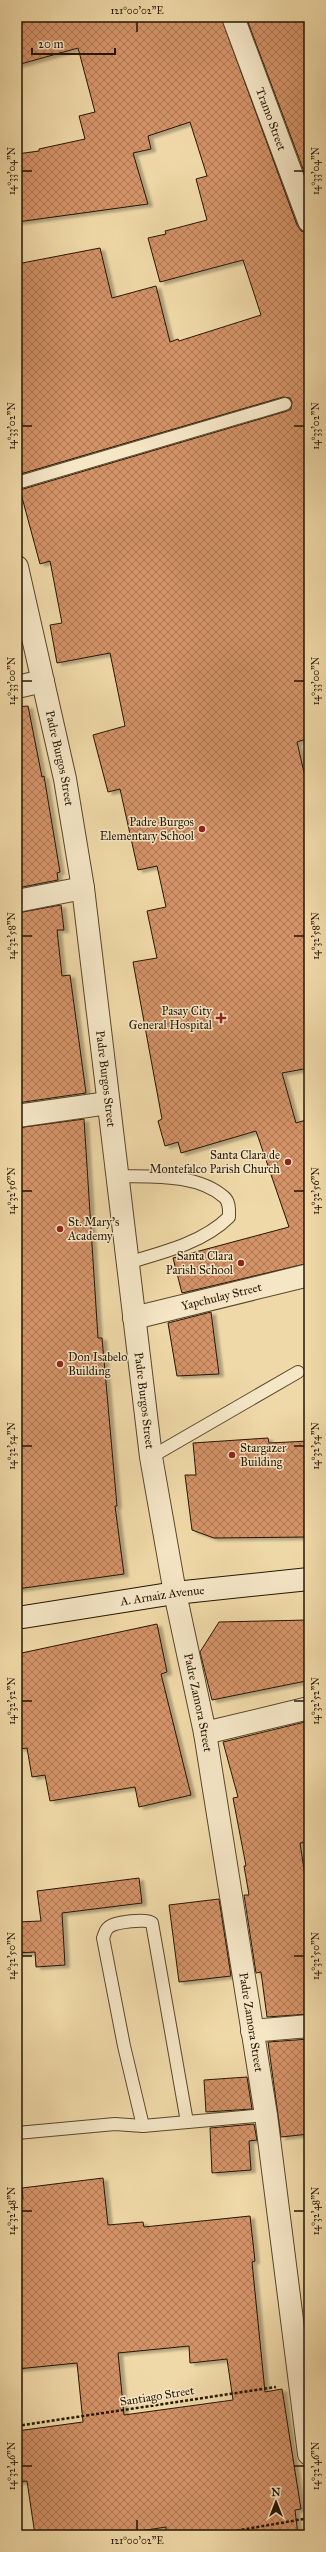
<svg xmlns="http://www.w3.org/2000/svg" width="326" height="2552" viewBox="0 0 326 2552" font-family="'IM FELL Great Primer',serif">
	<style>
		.building { fill: url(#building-cross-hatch); stroke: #251602; fill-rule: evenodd; filter: url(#shadow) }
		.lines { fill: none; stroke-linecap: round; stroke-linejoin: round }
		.service-casing { stroke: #58472c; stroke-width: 14 }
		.minor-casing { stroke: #58472c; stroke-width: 24 }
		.tertiary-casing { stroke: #58472c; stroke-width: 24 }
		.secondary-casing { stroke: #251602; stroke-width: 24 }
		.path { stroke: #251602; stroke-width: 2.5; stroke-dasharray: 3 2; stroke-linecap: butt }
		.service { stroke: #f5e6c6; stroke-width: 12 }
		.minor { stroke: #f5e6c6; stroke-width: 22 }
		.tertiary { stroke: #f5e6c6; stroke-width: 22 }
		.secondary { stroke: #f5e6c6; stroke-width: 22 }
		.ticks { fill: none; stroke: #251602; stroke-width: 1.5 }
		.poi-dot { fill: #8f2418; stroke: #f5e6c6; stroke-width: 1.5 }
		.labels { text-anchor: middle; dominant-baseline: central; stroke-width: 3; stroke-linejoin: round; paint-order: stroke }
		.street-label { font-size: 12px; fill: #251602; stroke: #f5e6c6 }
		.poi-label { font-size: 12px; fill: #251602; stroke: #f5e6c6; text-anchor: end }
		.neatline { fill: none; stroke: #251602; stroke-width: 1.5 }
		.ticks-label { font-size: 10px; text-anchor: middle; fill: #251602 }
	</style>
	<defs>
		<pattern id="building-cross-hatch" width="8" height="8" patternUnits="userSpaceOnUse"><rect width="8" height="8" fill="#d49267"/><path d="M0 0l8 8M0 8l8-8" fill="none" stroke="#ac7653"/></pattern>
		<filter id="shadow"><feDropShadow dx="4.5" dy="2.5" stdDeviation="1" flood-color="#0004"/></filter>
	</defs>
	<rect width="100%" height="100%" fill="#f0d9a8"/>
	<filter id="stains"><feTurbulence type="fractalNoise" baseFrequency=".005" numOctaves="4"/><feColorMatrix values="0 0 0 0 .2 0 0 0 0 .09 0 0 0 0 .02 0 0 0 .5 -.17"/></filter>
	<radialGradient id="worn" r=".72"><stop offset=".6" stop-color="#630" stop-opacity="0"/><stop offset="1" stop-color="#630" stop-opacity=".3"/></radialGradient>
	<!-- building -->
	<g class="building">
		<path d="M17 17H221L297 225 301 231 309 233V738L297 742 309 794V1068L282 1073 296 1123 309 1119V1263L182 1293 173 1258 289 1227 256 1131 181 1153 178 1142 165 1146 158 1121 162 1119 133 962 157 958 147 911 166 907 157 866 138 870 120 789 108 792 93 735 125 726 110 653 57 663 50 625 62 623 50 561 40 564 20 490 287 411 291 409 292 402 290 398 283 397 17 475V264L100 248 112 298 156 286 170 342 178 339 179 341 261 315 243 260 160 282 148 238 166 234 165 231 207 220 196 179 207 176 190 122 148 136 151 149 133 153 148 204 17 222V154L39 151V149L85 139 79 116 95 112 78 48 17 65Z"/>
		<path d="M246 17H309V185Z"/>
		<path d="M28 706 42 777 44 776 60 872 57 873 58 880 17 888V707Z"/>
		<path d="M61 905 64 930H57L62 976 70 975 86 1093 17 1103V913Z"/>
		<path d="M84 1119 98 1338H102L117 1506H115L124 1574 17 1589V1128Z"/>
		<path d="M211 1312 219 1374 177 1376 168 1323Z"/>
		<path d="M268 1438 269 1443 309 1441V1537L214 1538 192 1530 185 1475H196L193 1443Z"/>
		<path d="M309 1620V1668H306V1681L212 1700 200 1652 219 1622Z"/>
		<path d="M157 1624 167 1672 161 1674 191 1795 139 1807 135 1787 50 1801 45 1775 32 1777 27 1748 20 1749 17 1733V1654Z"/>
		<path d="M309 1721V1842L300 1843 309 1902V2014L267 2017 261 1972 256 1973 244 1895H249L244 1866H246L233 1798 238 1797 223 1742Z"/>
		<path d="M139 1878 142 1903 62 1913 65 1965 36 1967 35 1952 17 1953V1922L41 1921 37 1891Z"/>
		<path d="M219 1899 231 1976 179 1982 169 1905Z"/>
		<path d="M309 2039V2134L281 2137 268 2042Z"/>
		<path d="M247 2077 252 2109 206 2112 204 2080Z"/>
		<path d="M254 2124 257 2140 249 2141 251 2170 212 2173 210 2128Z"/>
		<path d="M103 2178 108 2225 143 2222 144 2227 250 2216 255 2261 252 2262 265 2392 282 2389 301 2509 295 2510 298 2535H166V2527L115 2535H35L27 2481 17 2482V2431L83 2422 77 2363 17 2369V2199H23L22 2188ZM189 2346 190 2363 227 2359 233 2400 124 2415 118 2353Z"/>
	</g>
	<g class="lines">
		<defs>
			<g id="service">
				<path d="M17 483 285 404"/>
				<path d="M117 1176C151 1177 197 1173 224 1197 230 1202 229 1211 229 1217 203 1243 161 1253 127 1263"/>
				<path d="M151 1457 298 1372"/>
				<path d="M143 2126 124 2046 103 1938C105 1933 105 1930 109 1927 115 1922 147 1918 152 1923L187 2122"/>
				<path d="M17 2133 115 2124 143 2126 266 2115"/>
			</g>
			<g id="minor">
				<path id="s1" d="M233 17 309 221"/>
				<path d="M17 687 43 681"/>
				<path d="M17 901 83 888"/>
				<path d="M17 1116 108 1103"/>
				<path id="s2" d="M134 1318 309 1275"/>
				<path d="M205 1733 309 1708"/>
				<path d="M252 2031 309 2026"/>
			</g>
			<g id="tertiary">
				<path id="s3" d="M17 567 65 779 83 888 151 1457 175 1593 205 1733 266 2115 309 2454"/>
			</g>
			<g id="secondary">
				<path id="s4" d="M17 1618 175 1593 309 1579"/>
			</g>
		</defs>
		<!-- service casing -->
		<use href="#service" class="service-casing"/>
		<!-- minor casing -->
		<use href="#minor" class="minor-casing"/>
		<!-- tertiary casing -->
		<use href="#tertiary" class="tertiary-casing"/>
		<!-- secondary casing -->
		<use href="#secondary" class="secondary-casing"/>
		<!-- path -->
		<g class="path">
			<path d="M17 2426 276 2387"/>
			<path d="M212 2535 309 2518"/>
		</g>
		<!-- service -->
		<use href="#service" class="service"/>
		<!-- minor -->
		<use href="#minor" class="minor"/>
		<!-- tertiary -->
		<use href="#tertiary" class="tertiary"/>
		<!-- secondary -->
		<use href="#secondary" class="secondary"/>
	</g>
	<!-- ticks -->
	<path class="ticks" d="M137 22V32M22 171H32M294 171H304M22 426H32M294 426H304M22 681H32M294 681H304M22 936H32M294 936H304M22 1191H32M294 1191H304M22 1446H32M294 1446H304M22 1701H32M294 1701H304M22 1956H32M294 1956H304M22 2211H32M294 2211H304M22 2466H32M294 2466H304M137 2520V2530"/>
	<!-- markers -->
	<g class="poi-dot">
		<circle cx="202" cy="829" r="4"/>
		<path d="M219 1012h4v4h4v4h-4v4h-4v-4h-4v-4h4z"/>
		<circle cx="288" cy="1162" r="4"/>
		<circle cx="60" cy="1229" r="4"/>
		<circle cx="241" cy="1263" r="4"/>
		<circle cx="60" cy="1364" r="4"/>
		<circle cx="232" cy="1455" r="4"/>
	</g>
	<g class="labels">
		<!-- street labels -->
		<g class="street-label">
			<text stroke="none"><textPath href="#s1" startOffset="109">Tramo Street</textPath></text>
			<text stroke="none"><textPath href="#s3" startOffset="196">Padre Burgos Street</textPath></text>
			<text stroke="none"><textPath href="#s3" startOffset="520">Padre Burgos Street</textPath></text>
			<text stroke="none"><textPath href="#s2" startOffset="90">Yapchulay Street</textPath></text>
			<text stroke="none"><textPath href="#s3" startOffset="844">Padre Burgos Street</textPath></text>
			<text stroke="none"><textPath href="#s4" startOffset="147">A. Arnaiz Avenue</textPath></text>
			<text stroke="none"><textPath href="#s3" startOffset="1151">Padre Zamora Street</textPath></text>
			<text stroke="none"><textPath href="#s3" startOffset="1475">Padre Zamora Street</textPath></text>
			<text transform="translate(157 2396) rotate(-9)">Santiago Street</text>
		</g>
		<!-- poi labels -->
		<g class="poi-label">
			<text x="194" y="822">Padre Burgos<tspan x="194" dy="14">Elementary School</tspan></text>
			<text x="212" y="1011">Pasay City<tspan x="212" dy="14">General Hospital</tspan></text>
			<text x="280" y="1155">Santa Clara de<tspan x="280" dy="14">Montefalco Parish Church</tspan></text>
			<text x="68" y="1222" text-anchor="start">St. Mary's<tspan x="68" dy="14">Academy</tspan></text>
			<text x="233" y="1256">Santa Clara<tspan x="233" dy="14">Parish School</tspan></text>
			<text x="68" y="1357" text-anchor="start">Don Isabelo<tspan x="68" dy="14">Building</tspan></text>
			<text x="240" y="1448" text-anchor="start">Stargazer<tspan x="240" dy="14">Building</tspan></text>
		</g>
	</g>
	<!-- margin -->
	<rect width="326" height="2552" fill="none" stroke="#f0d9a8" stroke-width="44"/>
	<!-- north arrow -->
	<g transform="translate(276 2502)" stroke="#f5e6c6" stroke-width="3" paint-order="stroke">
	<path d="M0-3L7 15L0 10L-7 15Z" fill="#251602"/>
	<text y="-6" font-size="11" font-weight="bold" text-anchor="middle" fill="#251602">N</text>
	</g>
	<!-- scale -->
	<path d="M32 48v6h83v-6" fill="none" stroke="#251602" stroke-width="2"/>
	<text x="38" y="48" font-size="12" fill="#251602" stroke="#f5e6c6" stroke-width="3" paint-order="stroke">20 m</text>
	<rect x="22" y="22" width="282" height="2508" class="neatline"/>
	<g class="ticks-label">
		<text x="137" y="14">121°00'02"E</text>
		<text transform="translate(11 171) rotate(-90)" y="4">14°33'04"N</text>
		<text transform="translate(315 171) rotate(-90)" y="4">14°33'04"N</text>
		<text transform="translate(11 426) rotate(-90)" y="4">14°33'02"N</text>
		<text transform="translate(315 426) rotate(-90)" y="4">14°33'02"N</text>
		<text transform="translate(11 681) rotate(-90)" y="4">14°33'00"N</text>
		<text transform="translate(315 681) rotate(-90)" y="4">14°33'00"N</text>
		<text transform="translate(11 936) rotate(-90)" y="4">14°32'58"N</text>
		<text transform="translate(315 936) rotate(-90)" y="4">14°32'58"N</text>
		<text transform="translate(11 1191) rotate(-90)" y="4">14°32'56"N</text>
		<text transform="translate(315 1191) rotate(-90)" y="4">14°32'56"N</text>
		<text transform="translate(11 1446) rotate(-90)" y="4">14°32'54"N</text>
		<text transform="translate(315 1446) rotate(-90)" y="4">14°32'54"N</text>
		<text transform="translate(11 1701) rotate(-90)" y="4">14°32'52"N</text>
		<text transform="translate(315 1701) rotate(-90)" y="4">14°32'52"N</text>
		<text transform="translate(11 1956) rotate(-90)" y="4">14°32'50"N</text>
		<text transform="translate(315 1956) rotate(-90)" y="4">14°32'50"N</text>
		<text transform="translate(11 2211) rotate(-90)" y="4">14°32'48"N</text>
		<text transform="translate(315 2211) rotate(-90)" y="4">14°32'48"N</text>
		<text transform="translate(11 2466) rotate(-90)" y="4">14°32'46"N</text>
		<text transform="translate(315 2466) rotate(-90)" y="4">14°32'46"N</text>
		<text x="137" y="2544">121°00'02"E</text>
	</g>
	<rect width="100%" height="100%" filter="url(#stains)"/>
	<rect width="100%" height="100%" fill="url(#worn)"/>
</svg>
